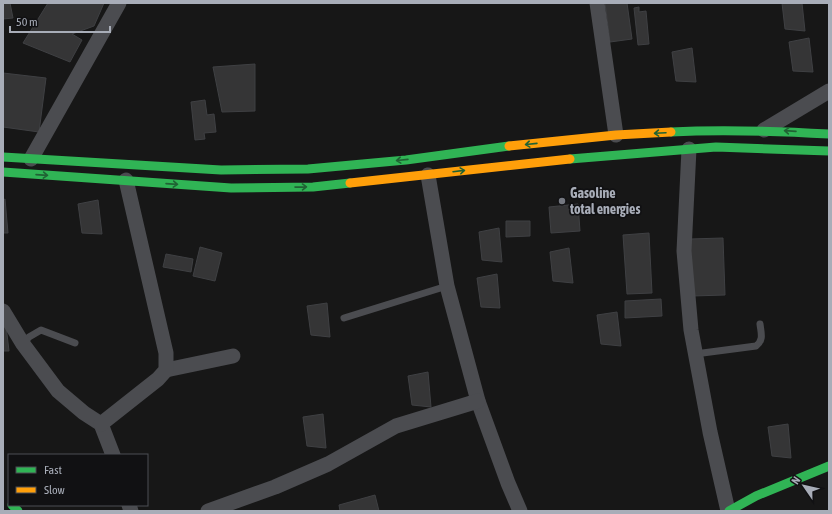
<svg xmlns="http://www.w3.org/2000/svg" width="832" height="514" viewBox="0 0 832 514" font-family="'Asap Condensed',sans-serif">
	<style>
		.building { fill: #353536; stroke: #3f4043 }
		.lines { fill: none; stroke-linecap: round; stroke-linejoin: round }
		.lane { stroke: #4b4c50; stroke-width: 7 }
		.street { stroke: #4b4c50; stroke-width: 15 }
		.fast { stroke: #30b455; stroke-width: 9 }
		.slow { stroke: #ff9f0a; stroke-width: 9 }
		.oneway { stroke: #206234 }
		.poi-dot { fill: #757880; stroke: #111113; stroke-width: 1.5 }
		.labels { text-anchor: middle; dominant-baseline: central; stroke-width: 3.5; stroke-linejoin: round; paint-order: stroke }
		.poi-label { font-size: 14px; font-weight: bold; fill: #a8adb8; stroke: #111113; text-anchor: start }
	</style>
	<rect width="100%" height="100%" fill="#171717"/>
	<!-- building -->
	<g class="building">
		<path d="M3 3H10L13 18 3 19Z"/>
		<path d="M48 3H104L94 26 72 34 82 40 70 62 23 43Z"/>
		<path d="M605 3H627L632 39 610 42Z"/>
		<path d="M782 3H802L805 31 785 29Z"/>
		<path d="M639 7V12L646 11 649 44 638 45 634 8Z"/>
		<path d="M809 38 813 72 793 71 789 42Z"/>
		<path d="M692 48 696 82 676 81 672 52Z"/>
		<path d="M255 64V111L222 112 213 67Z"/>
		<path d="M3 73 46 78 39 132 3 127Z"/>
		<path d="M205 100 207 115 214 114 216 132 204 133 205 139 195 140 191 102Z"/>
		<path d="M5 199 8 233H3V200Z"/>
		<path d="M98 200 102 234 82 233 78 204Z"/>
		<path d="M578 204 580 231 551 233 549 207Z"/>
		<path d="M506 221H530V236L506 237Z"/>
		<path d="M499 228 502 262 482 260 479 232Z"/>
		<path d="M649 233 652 293 627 294 623 235Z"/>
		<path d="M723 238 725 295 692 296 690 239Z"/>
		<path d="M200 247 222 253 215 281 193 276Z"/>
		<path d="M569 248 573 283 553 281 550 252Z"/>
		<path d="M166 254 193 259 191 272 163 267Z"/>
		<path d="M497 274 500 308 481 307 477 278Z"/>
		<path d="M661 299 662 316 625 318V301Z"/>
		<path d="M327 303 330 337 311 335 307 306Z"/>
		<path d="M617 312 621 346 601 344 597 315Z"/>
		<path d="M5 317 9 351H3V318Z"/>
		<path d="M428 372 431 407 412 405 408 376Z"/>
		<path d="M323 414 326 448 307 446 303 417Z"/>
		<path d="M788 424 791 458 772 456 768 427Z"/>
		<path d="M375 495 379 511H340L339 505Z"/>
	</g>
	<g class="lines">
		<!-- lane -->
		<g class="lane">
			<path d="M344 318 447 286"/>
			<path d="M23 344 29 337 41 330 75 343"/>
			<path d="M695 354 756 346C764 340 761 333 760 324"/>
		</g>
		<!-- street -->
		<g class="street">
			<path d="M597 3 616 135"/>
			<path d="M764 130 829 91"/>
			<path d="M689 149 684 251 691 330 710 432 728 511"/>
			<path d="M31 159 119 3"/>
			<path d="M428 175 447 286 478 401 508 483 520 511"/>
			<path d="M3 311 23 344 58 391 84 413 101 424 113 455"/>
			<path d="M166 370 233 356"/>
			<path d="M101 424 158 379 166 370V353L126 180"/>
			<path d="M129 505 131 511"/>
			<path d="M208 511 275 487 328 464 396 426 478 401"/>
		</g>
		<!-- fast -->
		<g class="fast">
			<path d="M671 132C724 129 776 131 829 134"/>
			<path d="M3 157 221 170 308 169 406 160 509 146"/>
			<path d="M570 159 716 147 829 151"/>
			<path d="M3 172 231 188 313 187 350 183"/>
			<path d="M12 505 18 511"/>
			<path d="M729 511 756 496 829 466"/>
		</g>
		<!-- slow -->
		<g class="slow">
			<path d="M509 146 616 135 671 132"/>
			<path d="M350 183 570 159"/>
		</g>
	</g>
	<!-- one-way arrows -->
	<defs><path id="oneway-shaft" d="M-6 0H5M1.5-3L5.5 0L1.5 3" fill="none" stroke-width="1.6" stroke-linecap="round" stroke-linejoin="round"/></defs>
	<g class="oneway">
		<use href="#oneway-shaft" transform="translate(790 131) rotate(-176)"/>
		<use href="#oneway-shaft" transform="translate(660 133) rotate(177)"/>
		<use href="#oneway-shaft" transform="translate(531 144) rotate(174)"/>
		<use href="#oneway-shaft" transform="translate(402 160) rotate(174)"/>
		<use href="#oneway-shaft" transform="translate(459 171) rotate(-7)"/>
		<use href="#oneway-shaft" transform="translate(42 175) rotate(4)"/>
		<use href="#oneway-shaft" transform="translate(172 184) rotate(4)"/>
		<use href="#oneway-shaft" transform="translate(301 187) rotate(-1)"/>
	</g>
	<!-- markers -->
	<circle class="poi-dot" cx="562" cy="201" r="4"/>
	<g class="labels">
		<!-- poi labels -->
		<g class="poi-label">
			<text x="570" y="193">Gasoline<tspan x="570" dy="16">total energies</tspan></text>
		</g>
	</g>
	<!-- border -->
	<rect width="832" height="514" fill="none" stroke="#a8adb8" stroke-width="8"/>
	<!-- legend -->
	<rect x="8" y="454" width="140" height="52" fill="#111113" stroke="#4d4f55"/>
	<rect x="16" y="467" width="20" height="6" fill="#30b455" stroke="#4d4f55"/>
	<text x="44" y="474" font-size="12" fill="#a8adb8">Fast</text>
	<rect x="16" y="487" width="20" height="6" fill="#ff9f0a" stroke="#4d4f55"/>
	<text x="44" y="494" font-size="12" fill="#a8adb8">Slow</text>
	<!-- north arrow -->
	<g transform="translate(804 486) rotate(304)" stroke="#111113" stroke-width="3" paint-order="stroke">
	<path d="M0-3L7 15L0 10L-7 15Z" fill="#a8adb8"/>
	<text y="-6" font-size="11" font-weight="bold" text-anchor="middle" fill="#a8adb8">N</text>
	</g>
	<!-- scale -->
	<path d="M10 26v6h100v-6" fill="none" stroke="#a8adb8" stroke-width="2"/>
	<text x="16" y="26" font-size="12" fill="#a8adb8" stroke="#111113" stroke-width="3" paint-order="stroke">50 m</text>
</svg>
